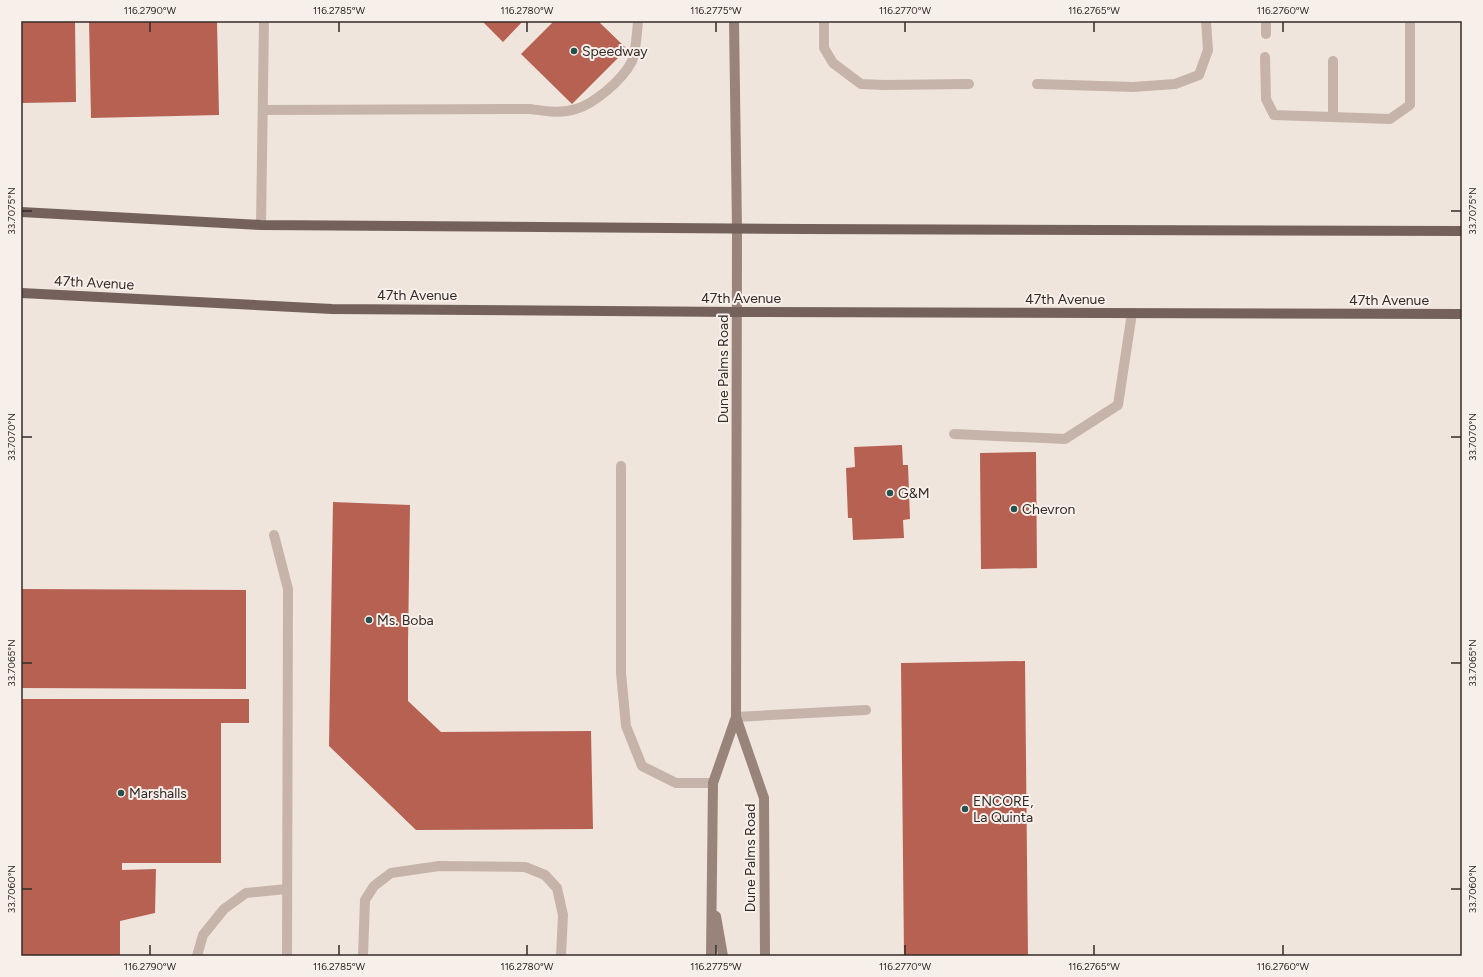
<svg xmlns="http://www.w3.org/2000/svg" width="1483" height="977" viewBox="0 0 1483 977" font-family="Figtree,sans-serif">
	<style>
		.building { fill: #b76153 }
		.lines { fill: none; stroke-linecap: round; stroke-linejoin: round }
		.lane { stroke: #c6b4ab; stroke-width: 10 }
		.secondary { stroke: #99847c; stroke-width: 10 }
		.primary { stroke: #74615c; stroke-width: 10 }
		.ticks { fill: none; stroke: #342b29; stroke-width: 1.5 }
		.poi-dot { fill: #24514f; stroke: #f7efe9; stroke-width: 1.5 }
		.labels { text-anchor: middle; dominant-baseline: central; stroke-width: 4; stroke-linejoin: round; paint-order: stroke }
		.poi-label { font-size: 14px; fill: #342b29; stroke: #f7efe9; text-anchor: start }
		.street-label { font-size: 14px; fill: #342b29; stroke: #f7efe9 }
		.neatline { fill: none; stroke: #342b29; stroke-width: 1.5 }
		.ticks-label { font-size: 10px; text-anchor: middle; fill: #342b29 }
	</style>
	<rect width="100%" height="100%" fill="#efe5dd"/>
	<!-- building -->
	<g class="building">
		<path d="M21 21H75L76 102 21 103Z"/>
		<path d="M89 21H217L219 115 91 118Z"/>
		<path d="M482 21H523L503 42Z"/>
		<path d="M554 21H598L627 49 572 104 521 54Z"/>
		<path d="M902 445 903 465H908L910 519 903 520 904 538 853 540 852 518H848L846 468 855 467 854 447Z"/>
		<path d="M1036 452 1037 568 981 569 980 453Z"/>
		<path d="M333 502 410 505 408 643V701L441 732 591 731 593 829 416 830 329 746Z"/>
		<path d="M21 589 246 590V689L21 688Z"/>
		<path d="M1025 661 1028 956H904L901 663Z"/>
		<path d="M21 699H249V723H221V863H122V870L156 869 155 913 120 921V956H21Z"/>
	</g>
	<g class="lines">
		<!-- lane -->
		<g class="lane">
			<path d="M824 21V48L833 63 861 84 884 85 969 84"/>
			<path d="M1266 34V21"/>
			<path d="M1265 57 1266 99 1274 115 1390 119 1410 105V21"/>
			<path d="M1333 61V117"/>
			<path d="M1037 84 1133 87 1175 84 1199 75 1208 50 1206 21"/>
			<path d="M264 110 530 109C545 111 561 114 576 109 594 104 622 80 631 63 636 55 637 31 638 21"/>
			<path d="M261 225 264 21"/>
			<path d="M954 434 1065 439 1118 405 1132 313"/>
			<path d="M621 466V673L626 726 642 766 676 783H713"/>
			<path d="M274 535 288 589 287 956"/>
			<path d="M736 717 866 710"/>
			<path d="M197 956 203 935 224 909 246 893 287 889"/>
			<path d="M363 956 365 900 374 886 391 873 439 866 525 867 545 875 557 888 563 915 561 956"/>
		</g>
		<!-- secondary -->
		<g class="secondary">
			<path d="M734 21 737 229 736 717 764 798 765 956"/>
			<path d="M716 916 723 956"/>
			<path d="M711 956 713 783 736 717"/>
		</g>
		<!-- primary -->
		<g class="primary">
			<path d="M21 212 261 225 804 229 1462 231"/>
			<path d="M21 293 332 309 737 312 1462 314"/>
		</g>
	</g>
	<!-- ticks -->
	<path class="ticks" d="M150 22V32M339 22V32M527 22V32M716 22V32M905 22V32M1094 22V32M1283 22V32M22 211H32M1451 211H1461M22 437H32M1451 437H1461M22 663H32M1451 663H1461M22 889H32M1451 889H1461M150 945V955M339 945V955M527 945V955M716 945V955M905 945V955M1094 945V955M1283 945V955"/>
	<!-- markers -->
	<g class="poi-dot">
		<circle cx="574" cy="51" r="4"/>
		<circle cx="890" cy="493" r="4"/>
		<circle cx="1014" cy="509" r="4"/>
		<circle cx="369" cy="620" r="4"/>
		<circle cx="121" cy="793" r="4"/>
		<circle cx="965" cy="809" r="4"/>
	</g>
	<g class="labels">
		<!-- poi labels -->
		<g class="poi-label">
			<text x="582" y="51">Speedway</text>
			<text x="898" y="493">G&amp;M</text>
			<text x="1022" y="509">Chevron</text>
			<text x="377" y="620">Ms. Boba</text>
			<text x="129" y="793">Marshalls</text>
			<text x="973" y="801">ENCORE,<tspan x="973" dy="16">La Quinta</tspan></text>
		</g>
		<!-- street labels -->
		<g class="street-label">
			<text transform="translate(94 283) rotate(3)">47th Avenue</text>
			<text x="417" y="295">47th Avenue</text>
			<text x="741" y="298">47th Avenue</text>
			<text x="1065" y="299">47th Avenue</text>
			<text x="1389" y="300">47th Avenue</text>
			<text transform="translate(723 369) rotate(-90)">Dune Palms Road</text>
			<text transform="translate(750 858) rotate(-90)">Dune Palms Road</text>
		</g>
	</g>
	<!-- border -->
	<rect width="1483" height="977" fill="none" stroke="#f7efe9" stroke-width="44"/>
	<rect x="22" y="22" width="1439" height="933" class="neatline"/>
	<g class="ticks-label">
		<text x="150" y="14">116.2790°W</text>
		<text x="339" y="14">116.2785°W</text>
		<text x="527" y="14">116.2780°W</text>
		<text x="716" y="14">116.2775°W</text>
		<text x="905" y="14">116.2770°W</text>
		<text x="1094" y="14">116.2765°W</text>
		<text x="1283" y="14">116.2760°W</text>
		<text transform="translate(11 211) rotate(-90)" y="4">33.7075°N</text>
		<text transform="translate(1472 211) rotate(-90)" y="4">33.7075°N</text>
		<text transform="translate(11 437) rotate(-90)" y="4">33.7070°N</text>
		<text transform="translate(1472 437) rotate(-90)" y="4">33.7070°N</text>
		<text transform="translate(11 663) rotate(-90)" y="4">33.7065°N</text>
		<text transform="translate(1472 663) rotate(-90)" y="4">33.7065°N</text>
		<text transform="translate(11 889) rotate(-90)" y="4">33.7060°N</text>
		<text transform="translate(1472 889) rotate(-90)" y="4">33.7060°N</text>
		<text x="150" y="970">116.2790°W</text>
		<text x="339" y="970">116.2785°W</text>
		<text x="527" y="970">116.2780°W</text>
		<text x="716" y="970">116.2775°W</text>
		<text x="905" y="970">116.2770°W</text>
		<text x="1094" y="970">116.2765°W</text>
		<text x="1283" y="970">116.2760°W</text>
	</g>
</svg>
